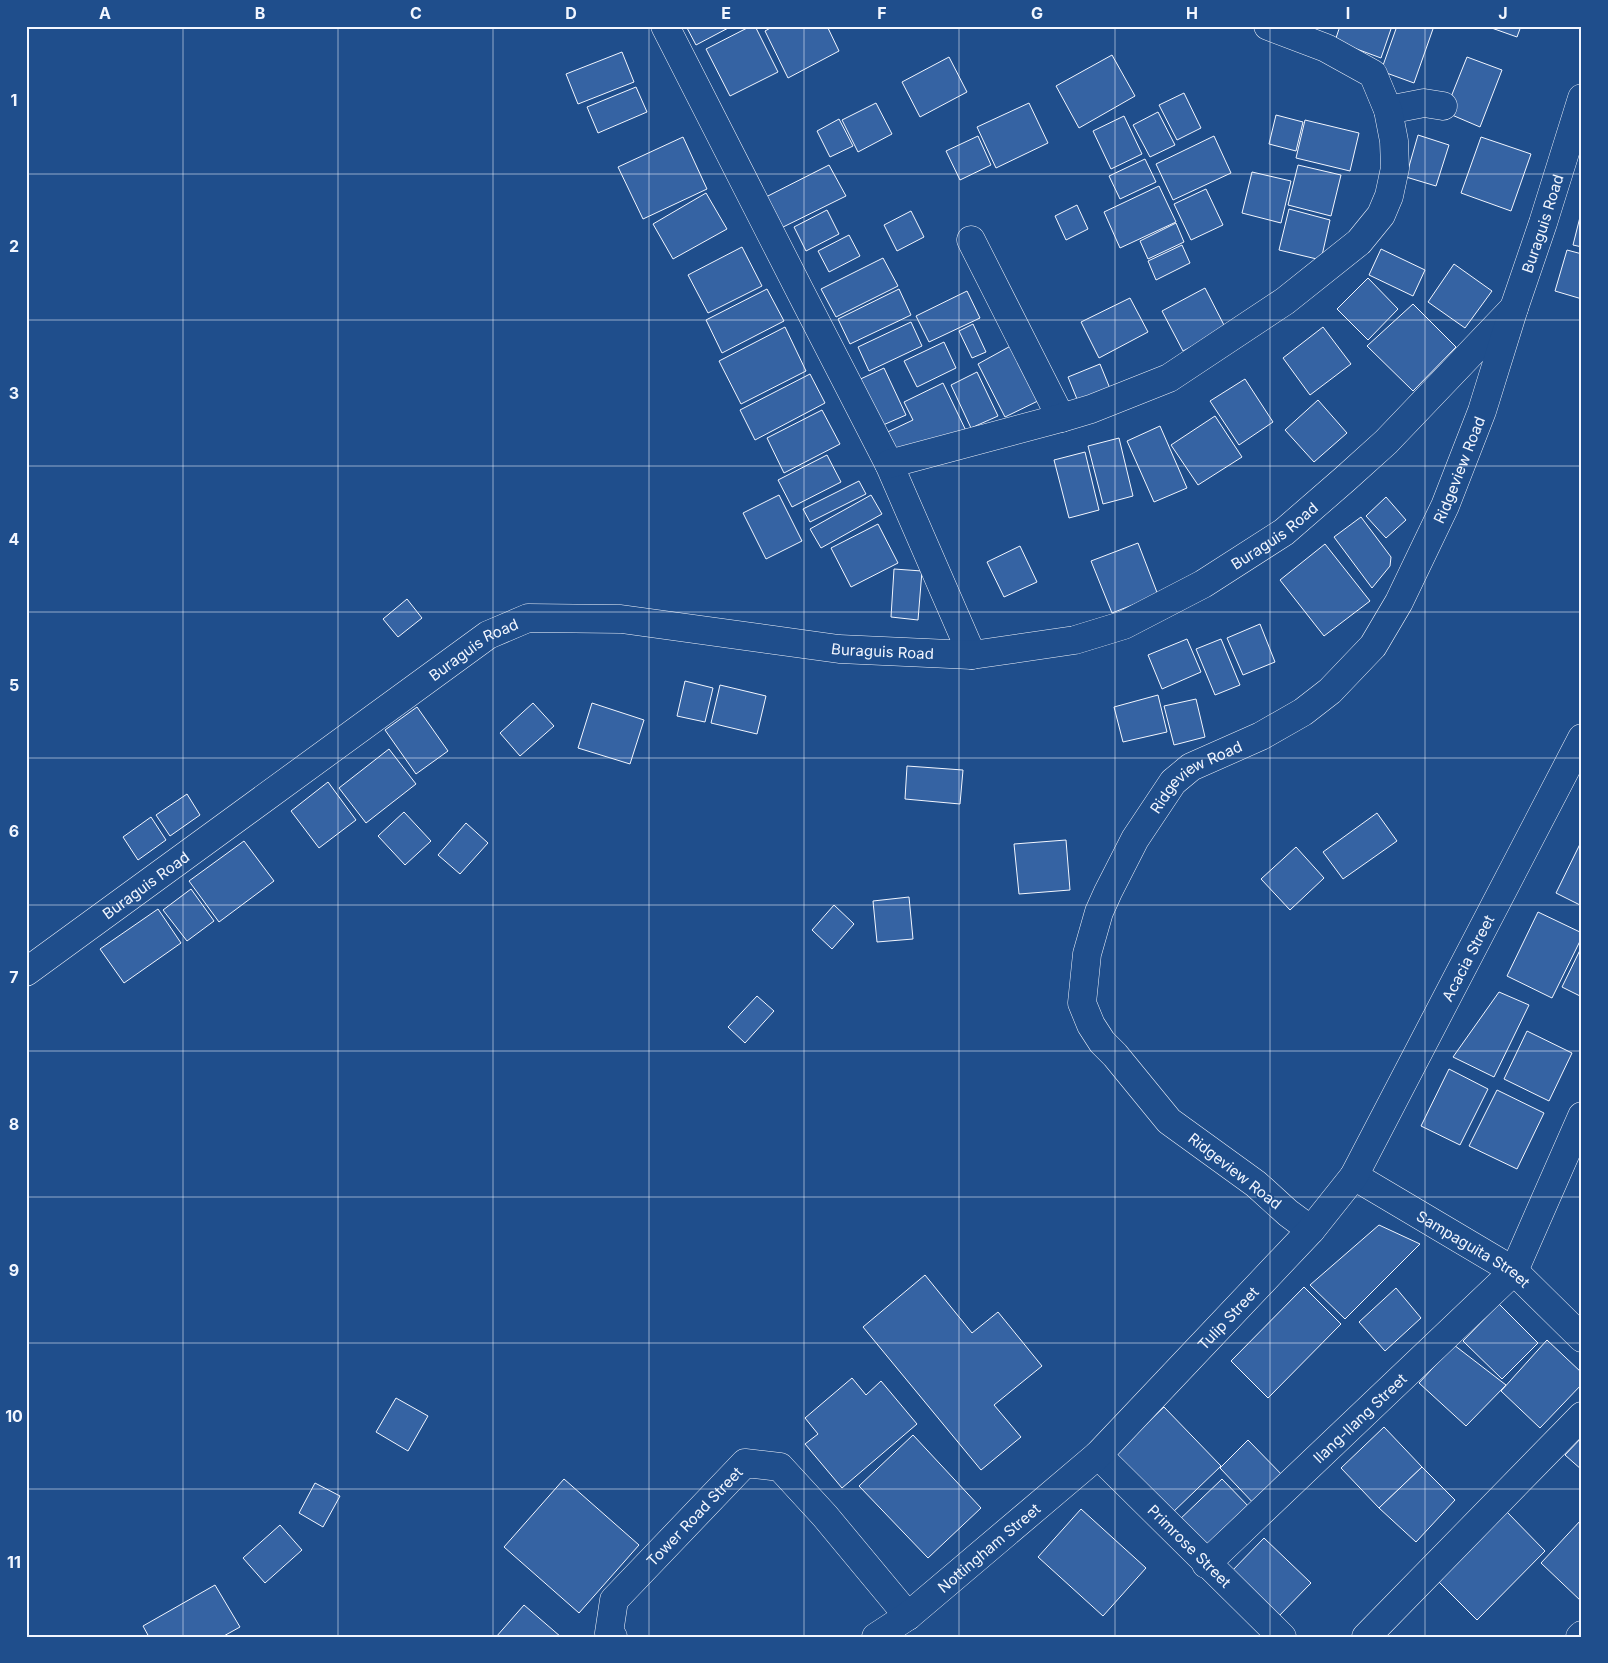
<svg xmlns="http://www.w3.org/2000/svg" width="1608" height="1663" viewBox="0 0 1608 1663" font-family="Inter,sans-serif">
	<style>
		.building { fill: #3563a3; stroke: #f2f6ff }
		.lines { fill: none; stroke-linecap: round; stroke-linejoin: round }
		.minor-casing { stroke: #f2f6ff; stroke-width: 29 }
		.minor { stroke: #1f4e8c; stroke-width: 28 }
		.grid { fill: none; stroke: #f2f6ff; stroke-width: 1; stroke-opacity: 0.55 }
		.labels { text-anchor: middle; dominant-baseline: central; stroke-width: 4; stroke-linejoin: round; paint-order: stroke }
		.street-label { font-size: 15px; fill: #f2f6ff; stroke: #1f4e8c }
		.neatline { fill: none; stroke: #f2f6ff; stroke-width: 2 }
		.grid-label { font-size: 16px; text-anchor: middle; font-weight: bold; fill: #f2f6ff }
	</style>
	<rect width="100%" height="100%" fill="#1f4e8c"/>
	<!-- building -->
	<g class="building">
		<path d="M686 26H732L696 45Z"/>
		<path d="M751 26H755L778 72 730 96 706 49Z"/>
		<path d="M774 26H827L839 51 788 78 765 31Z"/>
		<path d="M1340 26H1392L1381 58 1335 41Z"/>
		<path d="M1397 26H1434L1414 83 1381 71Z"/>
		<path d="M1486 26H1521L1517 37Z"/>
		<path d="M622 52 634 82 578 104 566 74Z"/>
		<path d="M1112 55 1135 96 1079 128 1056 86Z"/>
		<path d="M949 57 967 92 920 117 902 82Z"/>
		<path d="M1467 57 1502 70 1480 127 1445 112Z"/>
		<path d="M636 87 647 112 598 133 587 107Z"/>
		<path d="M1184 93 1201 128 1177 140 1159 105Z"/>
		<path d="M876 103 892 134 858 152 842 120Z"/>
		<path d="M1029 103 1048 143 996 168 977 127Z"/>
		<path d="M1158 112 1175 145 1150 157 1133 125Z"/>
		<path d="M1276 115 1303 122 1296 151 1269 144Z"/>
		<path d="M1124 116 1142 154 1111 169 1093 131Z"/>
		<path d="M839 119 853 146 830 157 817 131Z"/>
		<path d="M1305 120 1359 133 1350 171 1296 158Z"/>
		<path d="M1418 135 1449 145 1436 186 1406 177Z"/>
		<path d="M978 136 991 165 960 180 946 151Z"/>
		<path d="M1214 136 1231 173 1173 200 1156 164Z"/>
		<path d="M683 137 707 189 643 219 618 167Z"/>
		<path d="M1481 137 1531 154 1511 211 1461 193Z"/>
		<path d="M1145 159 1156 182 1120 199 1109 176Z"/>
		<path d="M829 165 846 196 773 232 758 201Z"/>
		<path d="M1298 165 1341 175 1331 216 1288 205Z"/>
		<path d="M1252 172 1291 181 1281 223 1242 213Z"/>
		<path d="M1159 186 1176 222 1120 248 1104 212Z"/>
		<path d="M1206 189 1223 225 1191 240 1174 204Z"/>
		<path d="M706 193 727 229 673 259 653 224Z"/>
		<path d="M1077 205 1088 229 1066 240 1055 216Z"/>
		<path d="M1289 209 1330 220 1321 260 1279 250Z"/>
		<path d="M1582 209V247L1573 245Z"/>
		<path d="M827 210 839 234 806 251 794 227Z"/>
		<path d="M911 211 924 237 897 251 884 225Z"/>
		<path d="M1176 223 1184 242 1148 259 1140 241Z"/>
		<path d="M849 235 860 256 829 272 818 251Z"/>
		<path d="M1182 245 1190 263 1156 280 1148 261Z"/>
		<path d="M742 247 762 286 708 313 688 275Z"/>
		<path d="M1381 249 1425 270 1413 296 1369 275Z"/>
		<path d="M1567 250 1582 254V299L1555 291Z"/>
		<path d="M883 258 898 286 836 317 821 289Z"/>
		<path d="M1454 264 1492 291 1465 328 1428 302Z"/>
		<path d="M1368 278 1398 309 1368 340 1337 309Z"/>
		<path d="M1205 288 1226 329 1183 351 1162 311Z"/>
		<path d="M767 289 784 321 722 353 706 320Z"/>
		<path d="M899 289 911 315 850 344 838 319Z"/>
		<path d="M967 291 980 318 929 342 916 316Z"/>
		<path d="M1130 298 1148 332 1099 358 1081 322Z"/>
		<path d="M1413 304 1456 347 1413 391 1367 346Z"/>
		<path d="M911 322 922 346 869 371 858 347Z"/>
		<path d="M973 324 986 352 972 358 959 331Z"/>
		<path d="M785 327 806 371 741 404 719 361Z"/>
		<path d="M1323 327 1351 364 1310 395 1283 358Z"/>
		<path d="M944 342 956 368 917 387 904 361Z"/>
		<path d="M1016 343 1044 398 1005 417 978 364Z"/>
		<path d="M1100 364 1111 391 1079 404 1068 377Z"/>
		<path d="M884 368 906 415 874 429 852 383Z"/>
		<path d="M977 372 998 416 971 428 951 385Z"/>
		<path d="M810 374 825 403 755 440 740 410Z"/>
		<path d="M1245 379 1273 422 1239 445 1210 401Z"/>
		<path d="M943 383 969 437 895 452 879 436 913 420 904 402Z"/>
		<path d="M1318 400 1347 433 1314 462 1285 430Z"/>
		<path d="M822 410 840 444 784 473 767 438Z"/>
		<path d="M1215 416 1242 457 1198 485 1171 445Z"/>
		<path d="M1160 426 1187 488 1154 502 1127 441Z"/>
		<path d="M1119 438 1133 496 1103 504 1088 446Z"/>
		<path d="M1085 452 1099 510 1069 518 1054 460Z"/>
		<path d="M827 455 841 482 792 507 778 480Z"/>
		<path d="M859 481 866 494 810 522 803 509Z"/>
		<path d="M779 495 802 541 766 559 743 513Z"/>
		<path d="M871 495 882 514 821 548 810 529Z"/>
		<path d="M1386 497 1406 520 1386 538 1366 516Z"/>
		<path d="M1361 517 1391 557 1390 566 1372 588 1334 537Z"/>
		<path d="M878 524 898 563 851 587 831 548Z"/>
		<path d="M1138 543 1158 595 1112 613 1091 561Z"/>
		<path d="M1325 544 1370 601 1324 636 1280 580Z"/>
		<path d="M1020 546 1037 582 1004 597 987 562Z"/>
		<path d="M894 569 922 571 918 620 891 617Z"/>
		<path d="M407 599 422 618 398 637 383 619Z"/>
		<path d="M1260 624 1275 662 1243 675 1227 638Z"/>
		<path d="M1187 639 1201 672 1162 689 1148 655Z"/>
		<path d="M1221 639 1240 685 1215 695 1196 649Z"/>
		<path d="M685 681 713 688 705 722 677 716Z"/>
		<path d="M720 685 766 696 757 734 711 723Z"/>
		<path d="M1158 695 1167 732 1123 742 1114 707Z"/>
		<path d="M1196 699 1205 737 1174 745 1164 706Z"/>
		<path d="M533 703 554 726 520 756 500 733Z"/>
		<path d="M592 703 644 720 630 764 578 748Z"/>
		<path d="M417 707 448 751 416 774 385 730Z"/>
		<path d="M389 749 416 784 366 823 339 788Z"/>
		<path d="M907 766 963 770 960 804 905 799Z"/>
		<path d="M328 782 356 820 319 848 291 811Z"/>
		<path d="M187 794 200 815 170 836 156 815Z"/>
		<path d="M404 812 431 841 405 865 378 836Z"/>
		<path d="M1377 813 1397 841 1343 879 1323 852Z"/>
		<path d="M151 817 166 840 138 860 123 837Z"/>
		<path d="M466 823 488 843 460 874 438 855Z"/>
		<path d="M1066 840 1070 890 1019 894 1014 844Z"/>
		<path d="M244 841 274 881 219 922 189 881Z"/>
		<path d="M1580 844 1582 845V906L1556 893Z"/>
		<path d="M1296 847 1324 878 1290 910 1261 879Z"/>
		<path d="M191 889 214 921 187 941 163 910Z"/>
		<path d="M909 897 913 939 877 942 873 901Z"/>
		<path d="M834 905 854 924 832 949 812 930Z"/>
		<path d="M158 909 181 943 124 983 100 949Z"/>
		<path d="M1538 912 1582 933V937L1552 998 1507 976Z"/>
		<path d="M1582 946V997L1562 987Z"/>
		<path d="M1499 992 1529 1005 1494 1077 1453 1057Z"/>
		<path d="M757 996 774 1011 745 1043 728 1027Z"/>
		<path d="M1527 1031 1572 1053 1549 1101 1504 1079Z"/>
		<path d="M1449 1069 1488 1089 1460 1145 1421 1126Z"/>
		<path d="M1497 1090 1544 1113 1517 1169 1469 1146Z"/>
		<path d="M1379 1225 1420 1244 1345 1319 1310 1285Z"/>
		<path d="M925 1275 972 1333 998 1312 1042 1366 994 1405 1021 1437 981 1470 863 1327Z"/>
		<path d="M1304 1287 1341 1324 1268 1398 1231 1361Z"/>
		<path d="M1396 1288 1421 1318 1385 1351 1359 1322Z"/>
		<path d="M1499 1304 1538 1343 1502 1379 1463 1341Z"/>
		<path d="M1547 1340 1582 1373V1384L1540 1428 1501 1391Z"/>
		<path d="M1454 1345 1506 1385 1466 1426 1419 1383Z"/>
		<path d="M852 1378 866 1395 881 1381 917 1424 842 1488 805 1444 818 1434 805 1418Z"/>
		<path d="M396 1398 428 1416 408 1451 376 1432Z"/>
		<path d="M1164 1407 1221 1466 1171 1514 1115 1454Z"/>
		<path d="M1384 1427 1422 1467 1379 1508 1341 1468Z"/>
		<path d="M913 1435 981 1508 928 1558 859 1486Z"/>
		<path d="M1582 1437V1470L1565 1455Z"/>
		<path d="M1248 1440 1286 1479 1257 1507 1220 1468Z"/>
		<path d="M1422 1467 1455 1500 1416 1542 1379 1508Z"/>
		<path d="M564 1479 639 1545 579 1613 504 1547Z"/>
		<path d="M1222 1479 1251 1509 1206 1552 1177 1522Z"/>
		<path d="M315 1483 340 1496 323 1527 299 1513Z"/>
		<path d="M1081 1509 1146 1568 1103 1616 1038 1557Z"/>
		<path d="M1507 1512 1545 1551 1477 1620 1438 1581Z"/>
		<path d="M1581 1520 1582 1521V1602L1541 1563Z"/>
		<path d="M280 1525 302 1550 265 1583 243 1558Z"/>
		<path d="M1264 1538 1311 1583 1276 1619 1229 1574Z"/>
		<path d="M215 1585 240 1627 222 1637H149L143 1626Z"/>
		<path d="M524 1605 561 1637H496Z"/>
	</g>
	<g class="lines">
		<defs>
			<g id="minor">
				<path d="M665 26 799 289 889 464 972 655"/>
				<path d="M1388 110 1424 103 1443 106"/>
				<path d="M971 240 1061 418"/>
				<path d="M889 464 1061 418 1091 409 1169 378 1285 301 1359 242 1381 215 1389 196 1395 168 1394 141 1388 110 1373 74 1326 48 1268 26"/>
				<path id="s1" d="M26 972 488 635 528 618 621 619 839 649 972 655 1075 640 1124 625 1203 584 1284 532 1345 479 1386 442 1514 308"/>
				<path id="s2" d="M1354 1176 1514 1271 1582 1338"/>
				<path id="s3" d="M1311 1230 1288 1213 1256 1184 1169 1121 1115 1055 1102 1042 1091 1025 1082 1003 1087 954 1099 912 1108 892 1135 839 1173 782 1191 767 1261 736 1303 712 1330 691 1373 646 1399 602 1445 506 1482 411 1514 308 1543 223 1582 98"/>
				<path id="s4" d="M1098 1455 1282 1637"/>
				<path id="s5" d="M1206 1564 1514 1271 1582 1116"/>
				<path id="s6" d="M613 1637 609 1633 614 1600 745 1463 780 1467 825 1516 908 1616"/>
				<path id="s7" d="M876 1637 908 1616 1098 1455 1311 1230 1354 1176 1582 738"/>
				<path d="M1366 1637 1582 1416"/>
				<path d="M1580 1637 1582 1635"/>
			</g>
		</defs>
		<!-- minor casing -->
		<use href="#minor" class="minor-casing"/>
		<!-- minor -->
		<use href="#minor" class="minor"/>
	</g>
	<!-- grid -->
	<path class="grid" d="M183 26V1637M338 26V1637M493 26V1637M649 26V1637M804 26V1637M959 26V1637M1115 26V1637M1270 26V1637M1425 26V1637M26 174H1582M26 320H1582M26 466H1582M26 612H1582M26 758H1582M26 905H1582M26 1051H1582M26 1197H1582M26 1343H1582M26 1489H1582"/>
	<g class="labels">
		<!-- street labels -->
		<g class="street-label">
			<text stroke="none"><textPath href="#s3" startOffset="1271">Buraguis Road</textPath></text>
			<text stroke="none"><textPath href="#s3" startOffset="1011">Ridgeview Road</textPath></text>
			<text stroke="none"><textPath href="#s1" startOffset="1392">Buraguis Road</textPath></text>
			<text stroke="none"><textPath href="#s1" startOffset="552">Buraguis Road</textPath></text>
			<text stroke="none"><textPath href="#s1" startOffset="972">Buraguis Road</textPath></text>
			<text stroke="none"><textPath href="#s3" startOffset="591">Ridgeview Road</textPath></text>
			<text stroke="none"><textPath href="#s1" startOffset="148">Buraguis Road</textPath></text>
			<text stroke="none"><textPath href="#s7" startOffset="912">Acacia Street</textPath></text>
			<text transform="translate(1235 1171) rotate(38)">Ridgeview Road</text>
			<text stroke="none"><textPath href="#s2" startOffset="140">Sampaguita Street</textPath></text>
			<text stroke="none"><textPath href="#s7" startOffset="476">Tulip Street</textPath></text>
			<text stroke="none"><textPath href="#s5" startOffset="212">Ilang-Ilang Street</textPath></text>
			<text stroke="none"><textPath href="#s6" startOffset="155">Tower Road Street</textPath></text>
			<text stroke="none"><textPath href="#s4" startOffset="129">Primrose Street</textPath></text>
			<text stroke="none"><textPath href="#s7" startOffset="144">Nottingham Street</textPath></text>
		</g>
	</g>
	<!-- border -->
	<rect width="1608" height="1663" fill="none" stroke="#1f4e8c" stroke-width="55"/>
	<rect x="28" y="28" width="1552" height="1608" class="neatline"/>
	<g class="grid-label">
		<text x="105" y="19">A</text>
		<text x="260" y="19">B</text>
		<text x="416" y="19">C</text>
		<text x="571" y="19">D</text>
		<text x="726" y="19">E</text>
		<text x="882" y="19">F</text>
		<text x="1037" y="19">G</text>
		<text x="1192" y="19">H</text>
		<text x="1348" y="19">I</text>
		<text x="1503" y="19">J</text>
		<text x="14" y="106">1</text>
		<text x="14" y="252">2</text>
		<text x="14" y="399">3</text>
		<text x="14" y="545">4</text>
		<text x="14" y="691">5</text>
		<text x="14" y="837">6</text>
		<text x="14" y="983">7</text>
		<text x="14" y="1130">8</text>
		<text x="14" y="1276">9</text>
		<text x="14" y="1422">10</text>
		<text x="14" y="1568">11</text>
	</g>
</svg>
